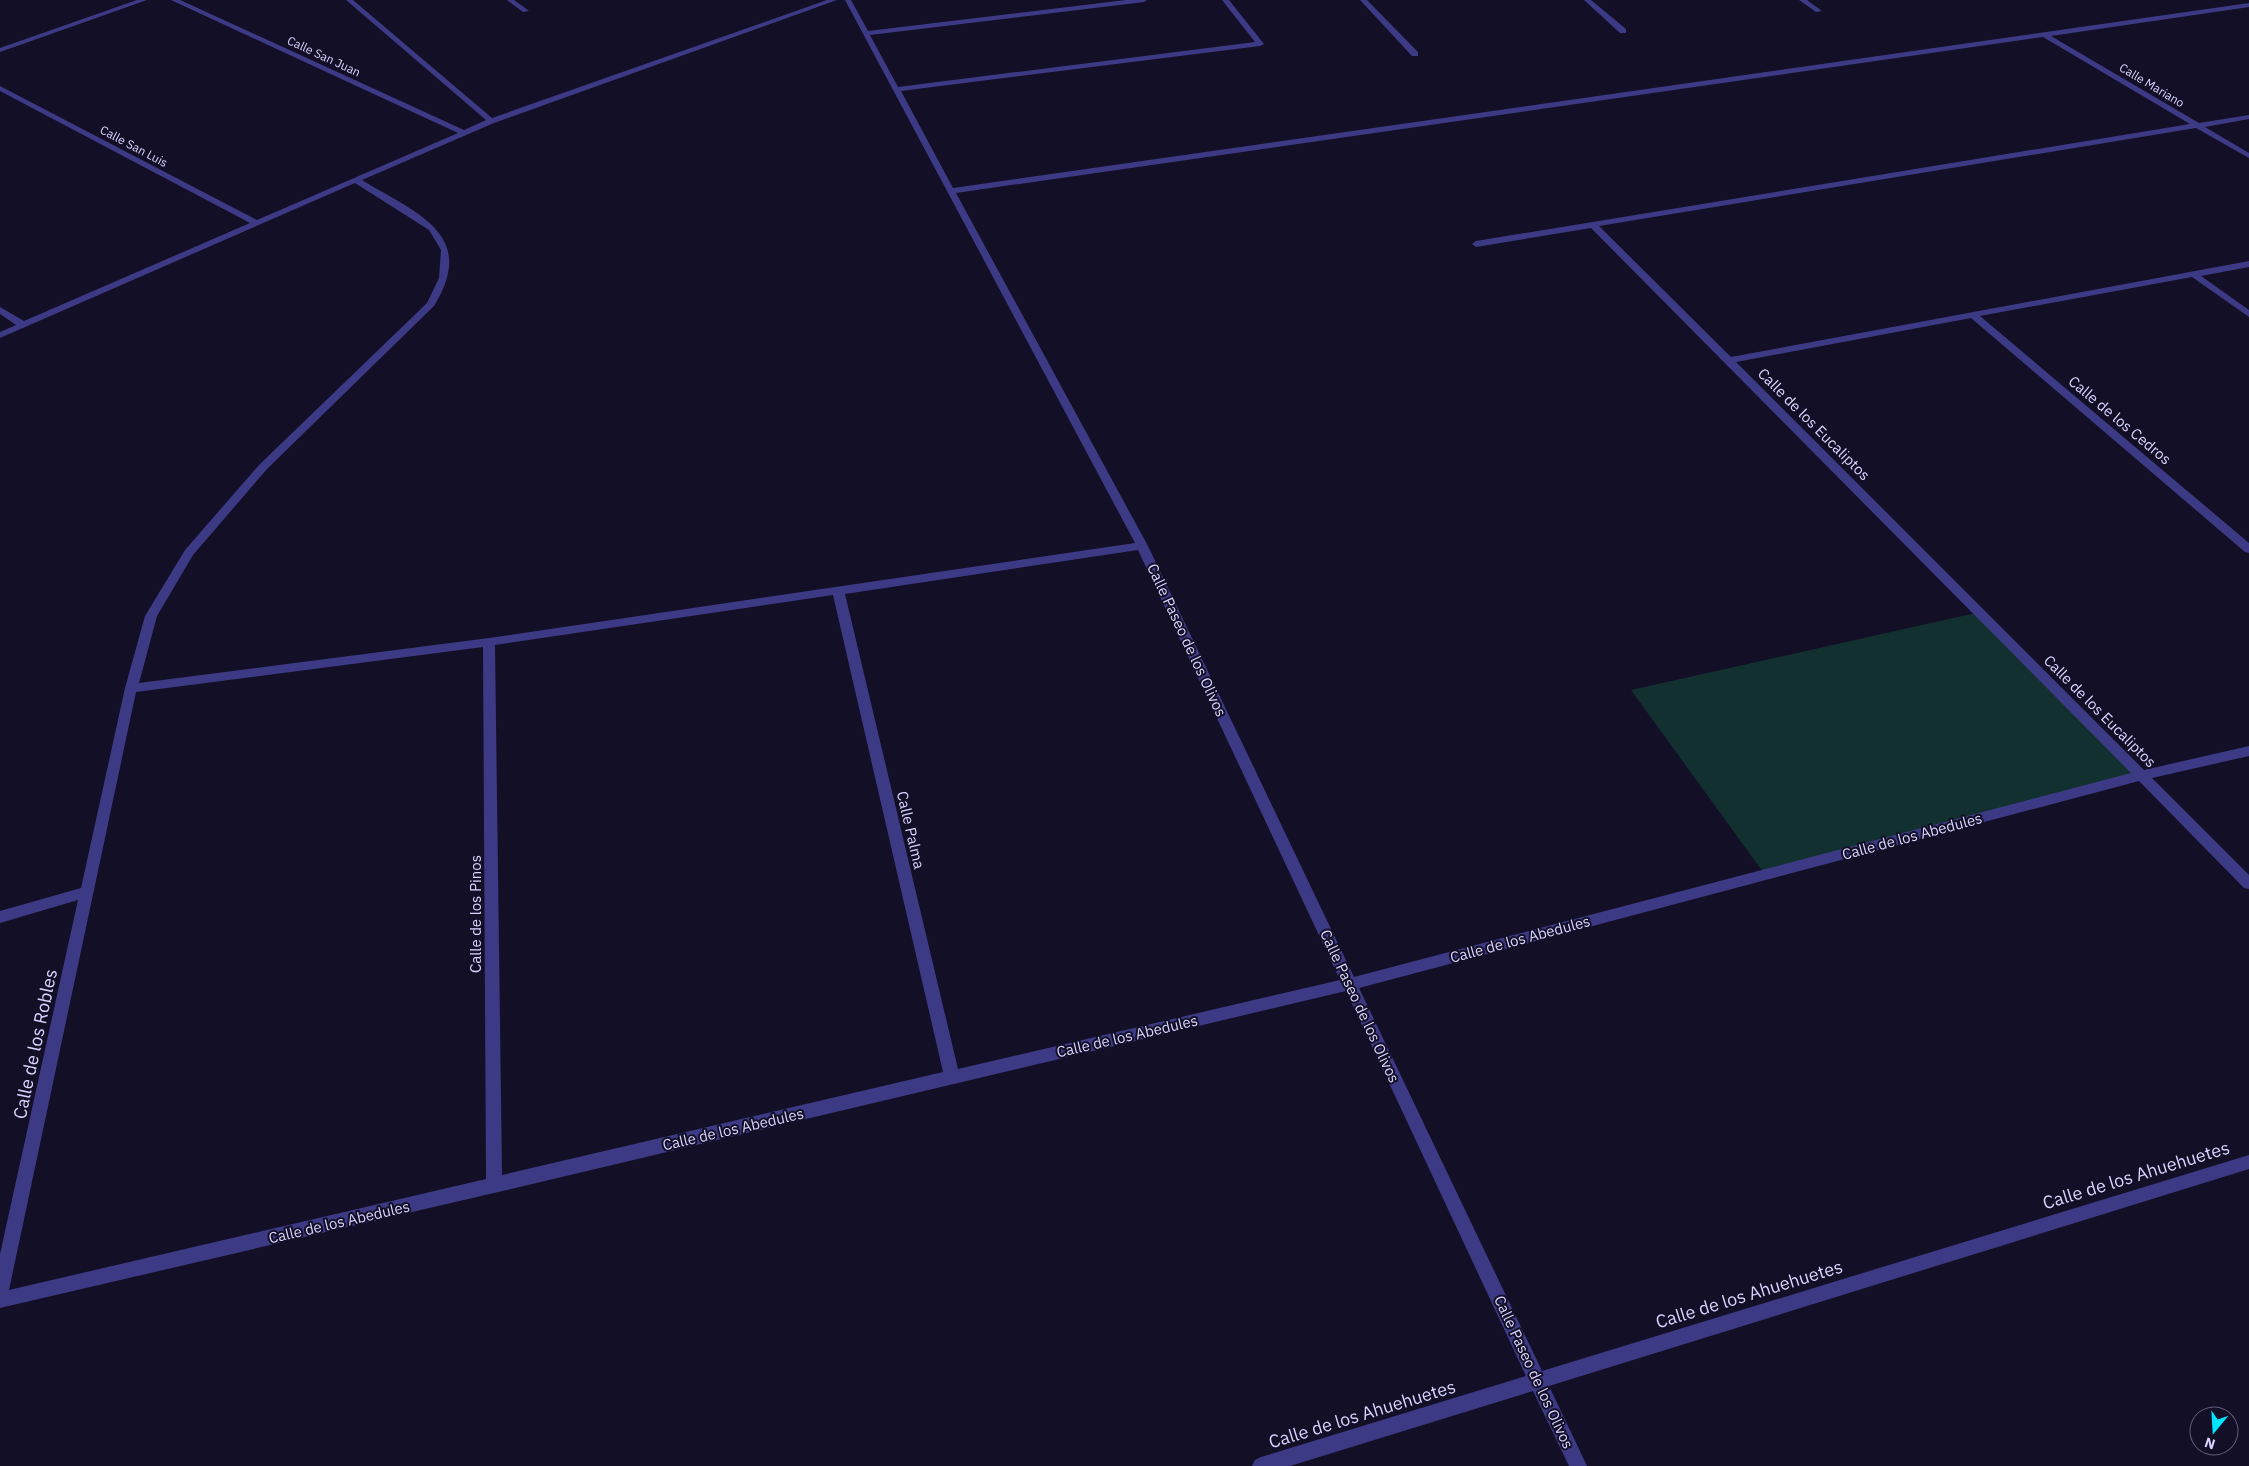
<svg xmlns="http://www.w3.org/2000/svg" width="2249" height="1466" viewBox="0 0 2249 1466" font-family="'IBM Plex Sans',sans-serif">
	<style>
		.green { fill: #12302f }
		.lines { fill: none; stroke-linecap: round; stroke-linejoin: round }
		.minor { fill: #3d3a85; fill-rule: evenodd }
		.labels { text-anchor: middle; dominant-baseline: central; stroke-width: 4; stroke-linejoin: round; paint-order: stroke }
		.far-street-label { font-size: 12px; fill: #d9d4ff; stroke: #130f26 }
		.street-label { font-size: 15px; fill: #d9d4ff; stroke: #130f26 }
		.near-street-label { font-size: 18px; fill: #d9d4ff; stroke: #130f26 }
	</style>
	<rect width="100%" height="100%" fill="#130f26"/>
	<!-- green -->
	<path class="green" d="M1980 612 2144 776 1763 872 1631 690Z"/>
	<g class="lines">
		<!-- minor -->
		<g class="minor">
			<path d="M137 0H147L0 52V48Z"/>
			<path d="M171 0H180L464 130 486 120 346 0H353L492 118 827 0H837L494 123 362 180C415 213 479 233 434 306L267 469 193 555 157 616 139 683 489 638 1135 543 845 0H851L868 31 1126 0H1147L1144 2 870 35 898 87 1255 42 1222 0H1229L1264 44 1260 46 901 91 953 188 2249 3V7L2051 36 2199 123 2249 115V119L2205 127 2249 153V158L2196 128 1599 226 1731 357 2249 261V267L2201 276 2249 310V317L2192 277 1980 316 2249 543V553L2245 552 1971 318 1736 362 2144 770 2249 746V756L2152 778 2249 875V889L2244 888 2139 781 1359 988 1542 1371 2249 1155V1169L1549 1386 1587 1466H1569L1533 1391 1290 1466H1252L1255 1460 1261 1457 1526 1376 1346 991 494 1193 0 1308V1254L78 900 0 923V911L81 888 125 688 145 616 185 550 259 465 427 303 439 278 441 250 429 230 355 183 0 338V332L16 325 0 314V307L24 321 250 223 0 91V86L257 220 458 133ZM2043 37 2190 124 1476 241 1472 244 1476 247 1591 228 2131 773 1354 977 1148 546 956 193ZM1138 550 1340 980 958 1069 845 594ZM833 595 943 1072 502 1175 495 645ZM483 647 486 1179 9 1290 136 692Z"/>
			<path d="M507 0H514L529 11 523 12Z"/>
			<path d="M1360 0H1367L1418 52V56H1412Z"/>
			<path d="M1584 0H1591L1626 29V33H1620Z"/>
			<path d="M1799 0H1807L1822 11 1816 12Z"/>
		</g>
	</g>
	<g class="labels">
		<!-- far-street labels -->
		<g class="far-street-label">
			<text transform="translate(324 56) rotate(25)">Calle San Juan</text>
			<text transform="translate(2152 85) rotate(31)">Calle Mariano</text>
			<text transform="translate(134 146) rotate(28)">Calle San Luis</text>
		</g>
		<!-- street labels -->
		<g class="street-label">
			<text transform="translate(2120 420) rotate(40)">Calle de los Cedros</text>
			<text transform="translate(1814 424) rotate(45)">Calle de los Eucaliptos</text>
			<text transform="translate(1187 640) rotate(65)">Calle Paseo de los Olivos</text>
			<text transform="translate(2100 711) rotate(45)">Calle de los Eucaliptos</text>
			<text transform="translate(911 830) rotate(77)">Calle Palma</text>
			<text transform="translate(1912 836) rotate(-15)">Calle de los Abedules</text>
			<text transform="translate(475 914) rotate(-90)">Calle de los Pinos</text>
			<text transform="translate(1520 939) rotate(-15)">Calle de los Abedules</text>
			<text transform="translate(1360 1006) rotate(65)">Calle Paseo de los Olivos</text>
			<text transform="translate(1127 1036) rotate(-13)">Calle de los Abedules</text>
			<text transform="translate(733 1129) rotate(-13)">Calle de los Abedules</text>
			<text transform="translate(339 1222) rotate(-13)">Calle de los Abedules</text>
			<text transform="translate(1534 1372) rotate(65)">Calle Paseo de los Olivos</text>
		</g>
		<!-- near-street labels -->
		<g class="near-street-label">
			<text transform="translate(35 1044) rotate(-78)">Calle de los Robles</text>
			<text transform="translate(2136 1175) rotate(-17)">Calle de los Ahuehuetes</text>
			<text transform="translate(1749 1294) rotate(-17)">Calle de los Ahuehuetes</text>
			<text transform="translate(1362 1414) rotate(-17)">Calle de los Ahuehuetes</text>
		</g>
	</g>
	<!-- north arrow -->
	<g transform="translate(2214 1431) rotate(198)"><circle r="24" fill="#130f26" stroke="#625e7d"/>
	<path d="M0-4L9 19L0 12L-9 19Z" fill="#00e5ff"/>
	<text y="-8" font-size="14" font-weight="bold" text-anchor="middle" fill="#d9d4ff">N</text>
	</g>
</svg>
